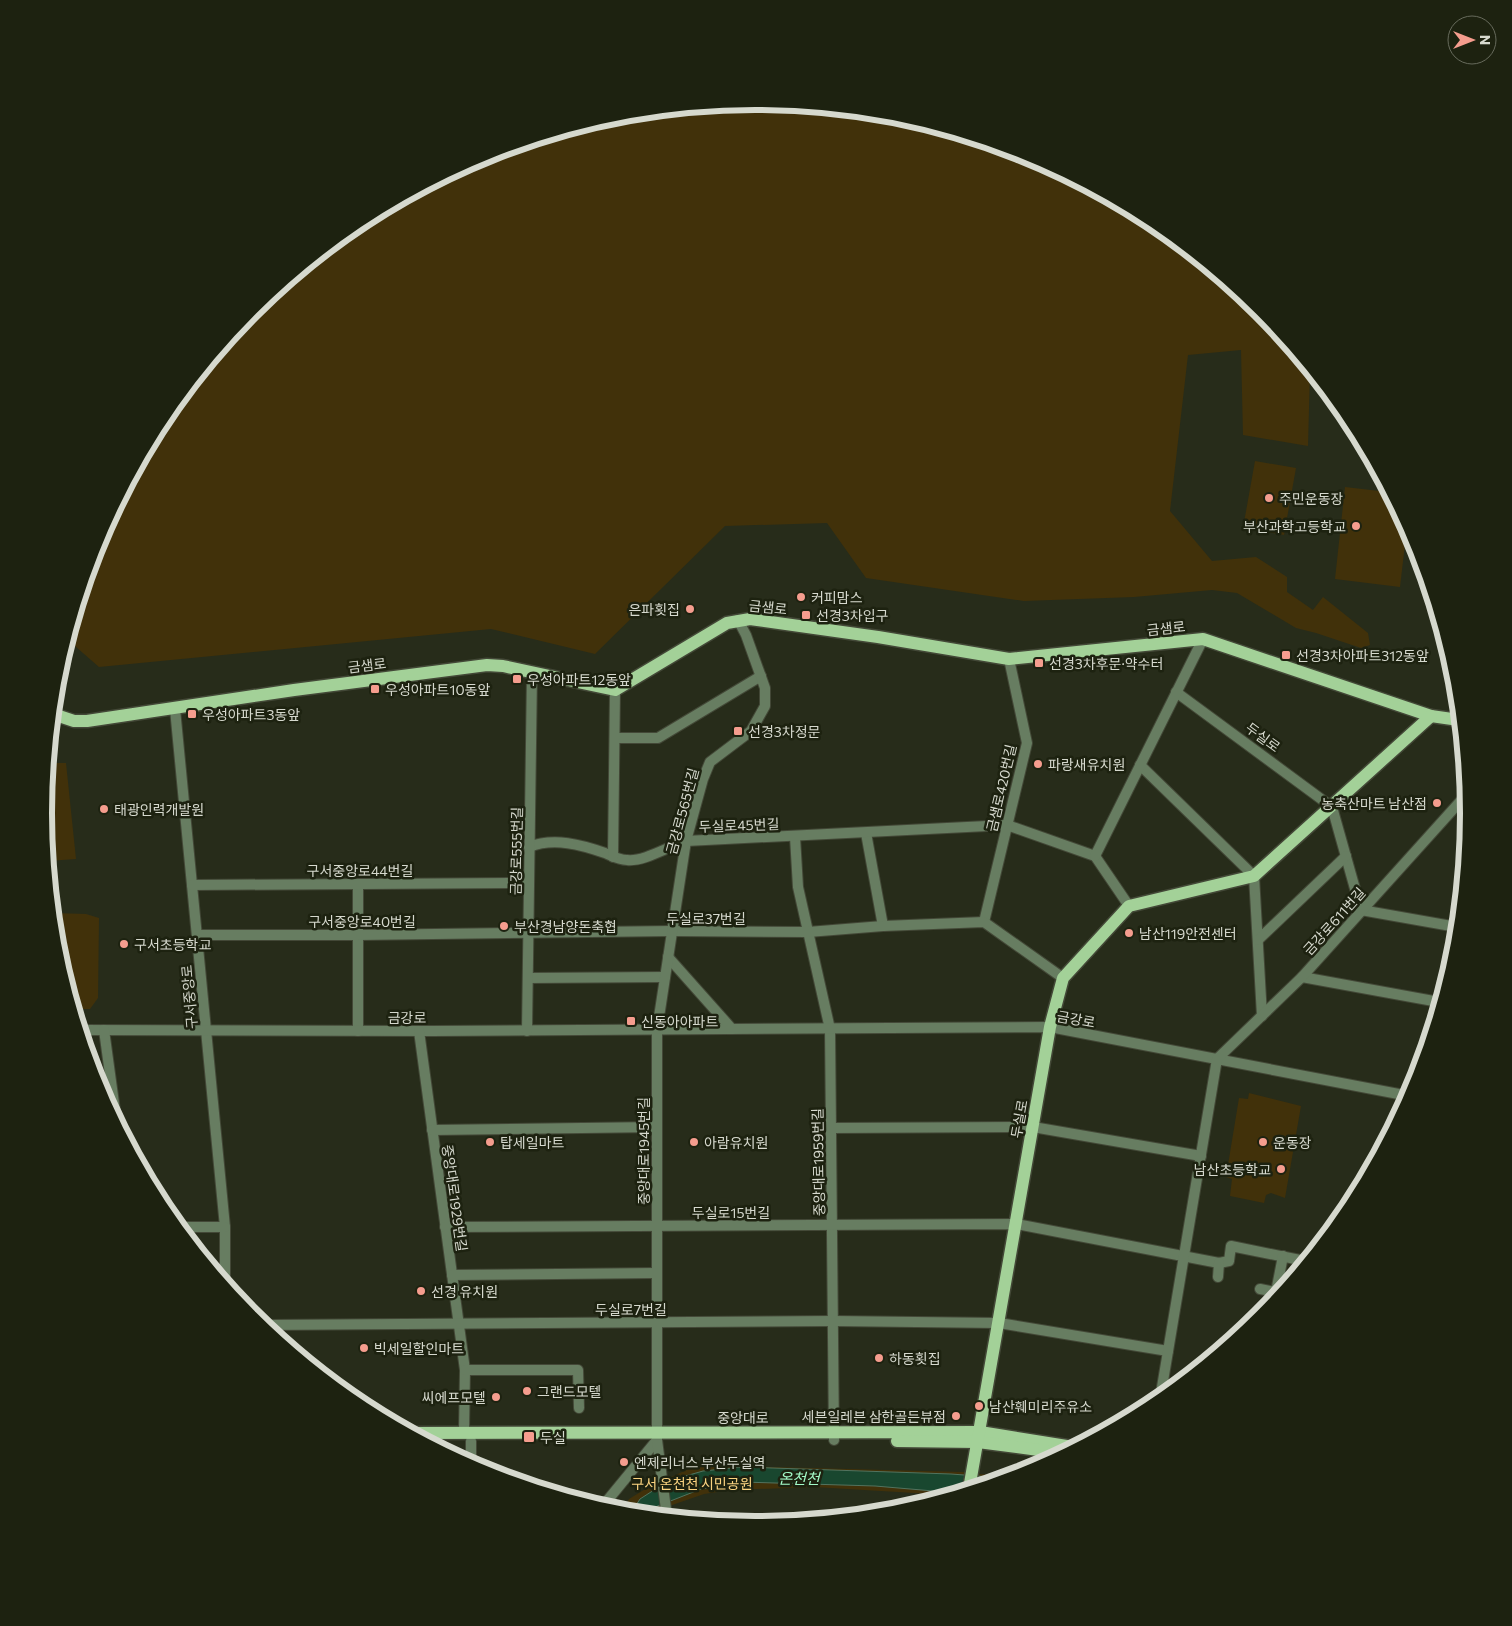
<svg xmlns="http://www.w3.org/2000/svg" width="1512" height="1626" viewBox="0 0 1512 1626" font-family="Commissioner,'Noto Sans KR',sans-serif">
	<style>
		.green { fill: #41310a }
		.water { fill: #19472f; stroke: #52735f }
		.lines { fill: none; stroke-linecap: round; stroke-linejoin: round }
		.minor-casing { stroke: #434837; stroke-width: 12 }
		.major-casing { stroke: #434837; stroke-width: 15 }
		.minor { stroke: #677d61; stroke-width: 10 }
		.major { stroke: #a3d198; stroke-width: 12 }
		.poi-dot { fill: #f59d8e; stroke: #1d2210; stroke-width: 2 }
		.labels { text-anchor: middle; dominant-baseline: central; stroke-width: 5; stroke-linejoin: round; paint-order: stroke }
		.poi-label { font-size: 14px; fill: #d6d9ce; stroke: #1d2210; text-anchor: start }
		.street-label { font-size: 14px; fill: #d6d9ce; stroke: #1d2210 }
		.park-label { font-size: 14px; fill: #fbd481; stroke: #1d2210 }
		.water-label { font-size: 15px; font-style: italic; fill: #a2fac7; stroke: #1d2210 }
		.rim { fill: none; stroke: #d6d9ce; stroke-width: 6 }
	</style>
	<rect width="100%" height="100%" fill="#272c1a"/>
	<!-- green -->
	<g class="green">
		<path d="M756 101 895 114 1029 155 1152 221 1260 310 1310 371 1308 446 1243 435 1241 350 1188 355 1170 511 1212 561 1256 557 1287 577V592L1313 610 1323 597 1368 633 1370 645 1361 648 1316 633 1296 628 1237 593 1212 590 1134 597 1024 601 866 578 827 523 725 526 595 654 491 629 99 667 68 640 98 540 164 417 253 309 361 221 484 155 617 114Z"/>
		<path d="M1255 461 1296 468 1284 535 1243 528Z"/>
		<path d="M1345 487 1388 492 1407 527 1400 587 1335 579Z"/>
		<path d="M49 763H66L76 859 48 861 44 813Z"/>
		<path d="M54 913 86 914 99 918 98 998 90 1009H75L57 952Z"/>
		<path d="M1249 1093 1301 1106 1285 1198 1271 1193 1266 1195 1264 1203 1230 1196 1232 1179 1226 1177 1239 1098 1248 1099Z"/>
		<path d="M738 1466 962 1472 1008 1477 948 1495 814 1487 731 1490 704 1494 652 1512 650 1515 621 1512 629 1499 647 1488 693 1467Z"/>
	</g>
	<!-- water -->
	<path class="water" d="M742 1467 951 1474 1004 1478 957 1493 875 1486 742 1482 701 1489 645 1511 643 1514 631 1513 640 1499 668 1481 703 1471Z"/>
	<g class="lines">
		<defs>
			<g id="minor">
				<path d="M1176 692 1332 807 1361 910 1457 927"/>
				<path d="M175 709 225 1227V1284"/>
				<path d="M615 738H658L761 676"/>
				<path d="M1140 765 1254 876 1262 1016"/>
				<path d="M866 833 883 926"/>
				<path d="M795 837 798 887 830 1029 834 1440"/>
				<path d="M529 847C554 837 582 845 605 853 612 856 619 860 627 860 644 862 669 846 686 841L1007 825 1095 856 1129 906"/>
				<path d="M1095 856 1203 639"/>
				<path d="M613 857 615 690"/>
				<path d="M358 884V1031"/>
				<path d="M192 885 529 883"/>
				<path d="M984 922 1027 743 1009 659"/>
				<path d="M197 935H358L672 931 808 932 883 926 984 922 1063 978"/>
				<path d="M1258 940 1346 856"/>
				<path d="M668 957 732 1029"/>
				<path d="M1302 977 1439 1002"/>
				<path d="M528 978 665 977"/>
				<path d="M81 1030 431 1031 1050 1027 1409 1096"/>
				<path d="M104 1030 116 1118"/>
				<path d="M419 1031 465 1370 464 1432"/>
				<path d="M527 1031 532 672"/>
				<path d="M831 1128 1033 1127 1201 1156"/>
				<path d="M432 1130 657 1127"/>
				<path d="M179 1227H225"/>
				<path d="M445 1227 1016 1224 1219 1263 1229 1261 1231 1246 1305 1261"/>
				<path d="M452 1275 657 1273"/>
				<path d="M1218 1277 1219 1263"/>
				<path d="M1260 1289 1276 1292"/>
				<path d="M1279 1293 1276 1292 1283 1256"/>
				<path d="M263 1325 833 1321 999 1323 1168 1351"/>
				<path d="M465 1370H578L579 1408"/>
				<path d="M1160 1399 1217 1059 1302 977 1466 795"/>
				<path d="M471 1464V1441"/>
				<path d="M602 1507 657 1440"/>
				<path d="M667 1517 657 1440V1030L686 841 703 779 710 762 751 731 765 706V688L746 635 738 620"/>
			</g>
			<g id="major">
				<path d="M53 714 74 721H87L294 690 487 665 503 666 615 690 727 623 750 619 878 637 1009 659 1203 639 1431 716 1459 720"/>
				<path d="M412 1433 980 1432 1073 1447"/>
				<path d="M897 1441 978 1442 1046 1451"/>
				<path d="M969 1489 1050 1027 1063 978 1129 906 1254 876 1431 716"/>
			</g>
		</defs>
		<!-- minor casing -->
		<use href="#minor" class="minor-casing"/>
		<!-- major casing -->
		<use href="#major" class="major-casing"/>
		<!-- minor -->
		<use href="#minor" class="minor"/>
		<!-- major -->
		<use href="#major" class="major"/>
	</g>
	<!-- markers -->
	<g class="poi-dot">
		<circle cx="1269" cy="498" r="5"/>
		<circle cx="1356" cy="526" r="5"/>
		<circle cx="801" cy="597" r="5"/>
		<circle cx="690" cy="609" r="5"/>
		<rect x="801" y="610" width="10" height="10" rx="2.5"/>
		<rect x="1281" y="650" width="10" height="10" rx="2.5"/>
		<rect x="1034" y="658" width="10" height="10" rx="2.5"/>
		<rect x="512" y="674" width="10" height="10" rx="2.5"/>
		<rect x="370" y="684" width="10" height="10" rx="2.5"/>
		<rect x="187" y="709" width="10" height="10" rx="2.5"/>
		<rect x="733" y="726" width="10" height="10" rx="2.5"/>
		<circle cx="1038" cy="764" r="5"/>
		<circle cx="1437" cy="803" r="5"/>
		<circle cx="104" cy="809" r="5"/>
		<circle cx="504" cy="926" r="5"/>
		<circle cx="1129" cy="933" r="5"/>
		<circle cx="124" cy="944" r="5"/>
		<rect x="626" y="1016" width="10" height="10" rx="2.5"/>
		<circle cx="490" cy="1142" r="5"/>
		<circle cx="694" cy="1142" r="5"/>
		<circle cx="1263" cy="1142" r="5"/>
		<circle cx="1281" cy="1169" r="5"/>
		<circle cx="421" cy="1291" r="5"/>
		<circle cx="364" cy="1348" r="5"/>
		<circle cx="879" cy="1358" r="5"/>
		<circle cx="527" cy="1391" r="5"/>
		<circle cx="496" cy="1397" r="5"/>
		<circle cx="979" cy="1406" r="5"/>
		<circle cx="956" cy="1416" r="5"/>
		<rect x="523" y="1431" width="12" height="12" rx="2.5"/>
		<circle cx="624" cy="1462" r="5"/>
	</g>
	<g class="labels">
		<!-- poi labels -->
		<g class="poi-label">
			<text x="1279" y="498">주민운동장</text>
			<text x="1346" y="526" text-anchor="end">부산과학고등학교</text>
			<text x="811" y="597">커피맘스</text>
			<text x="680" y="609" text-anchor="end">은파횟집</text>
			<text x="816" y="615">선경3차입구</text>
			<text x="1296" y="655">선경3차아파트312동앞</text>
			<text x="1049" y="663">선경3차후문·약수터</text>
			<text x="527" y="679">우성아파트12동앞</text>
			<text x="385" y="689">우성아파트10동앞</text>
			<text x="202" y="714">우성아파트3동앞</text>
			<text x="748" y="731">선경3차정문</text>
			<text x="1048" y="764">파랑새유치원</text>
			<text x="1427" y="803" text-anchor="end">농축산마트 남산점</text>
			<text x="114" y="809">태광인력개발원</text>
			<text x="514" y="926">부산경남양돈축협</text>
			<text x="1139" y="933">남산119안전센터</text>
			<text x="134" y="944">구서초등학교</text>
			<text x="641" y="1021">신동아아파트</text>
			<text x="500" y="1142">탑세일마트</text>
			<text x="704" y="1142">아람유치원</text>
			<text x="1273" y="1142">운동장</text>
			<text x="1271" y="1169" text-anchor="end">남산초등학교</text>
			<text x="431" y="1291">선경 유치원</text>
			<text x="374" y="1348">빅세일할인마트</text>
			<text x="889" y="1358">하동횟집</text>
			<text x="537" y="1391">그랜드모텔</text>
			<text x="486" y="1397" text-anchor="end">씨에프모텔</text>
			<text x="989" y="1406">남산훼미리주유소</text>
			<text x="946" y="1416" text-anchor="end">세븐일레븐 삼한골든뷰점</text>
			<text x="540" y="1437">두실</text>
			<text x="634" y="1462">엔제리너스 부산두실역</text>
		</g>
		<!-- street labels -->
		<g class="street-label">
			<text transform="translate(768 607) rotate(6)">금샘로</text>
			<text transform="translate(1166 628) rotate(-6)">금샘로</text>
			<text transform="translate(367 665) rotate(-7)">금샘로</text>
			<text transform="translate(1263 737) rotate(36)">두실로</text>
			<text transform="translate(1001 788) rotate(-77)">금샘로420번길</text>
			<text transform="translate(682 811) rotate(-75)">금강로565번길</text>
			<text transform="translate(739 825) rotate(-2)">두실로45번길</text>
			<text transform="translate(516 851) rotate(-89)">금강로555번길</text>
			<text x="360" y="870">구서중앙로44번길</text>
			<text x="706" y="918">두실로37번길</text>
			<text x="362" y="921">구서중앙로40번길</text>
			<text transform="translate(1334 921) rotate(-48)">금강로611번길</text>
			<text transform="translate(189 997) rotate(-95)">구서중앙로</text>
			<text x="407" y="1017">금강로</text>
			<text transform="translate(1076 1019) rotate(10)">금강로</text>
			<text transform="translate(1019 1119) rotate(-80)">두실로</text>
			<text transform="translate(643 1151) rotate(-90)">중앙대로1945번길</text>
			<text transform="translate(818 1162) rotate(-91)">중앙대로1959번길</text>
			<text transform="translate(455 1198) rotate(82)">중앙대로1929번길</text>
			<text x="731" y="1212">두실로15번길</text>
			<text x="631" y="1309">두실로7번길</text>
			<text x="743" y="1417">중앙대로</text>
		</g>
		<!-- park labels -->
		<g class="park-label">
			<text x="692" y="1483">구서 온천천 시민공원</text>
		</g>
		<!-- water labels -->
		<g class="water-label">
			<text transform="translate(799 1478) rotate(1)">온천천</text>
		</g>
	</g>
	<!-- crop -->
	<path d="M0 0H1512V1626H0ZM755 110H757A703 703 0 0 1 1460 813V813A703 703 0 0 1 757 1516H755A703 703 0 0 1 52 813V813A703 703 0 0 1 755 110Z" fill="#1d2210" fill-rule="evenodd"/>
	<path class="rim" d="M755 110H757A703 703 0 0 1 1460 813V813A703 703 0 0 1 757 1516H755A703 703 0 0 1 52 813V813A703 703 0 0 1 755 110Z"/>
	<!-- north arrow -->
	<g transform="translate(1472 40) rotate(90)"><circle r="24" fill="#1d2210" stroke="#676b5c"/>
	<path d="M0-4L9 19L0 12L-9 19Z" fill="#f59d8e"/>
	<text y="-8" font-size="14" font-weight="bold" text-anchor="middle" fill="#d6d9ce">N</text>
	</g>
</svg>
